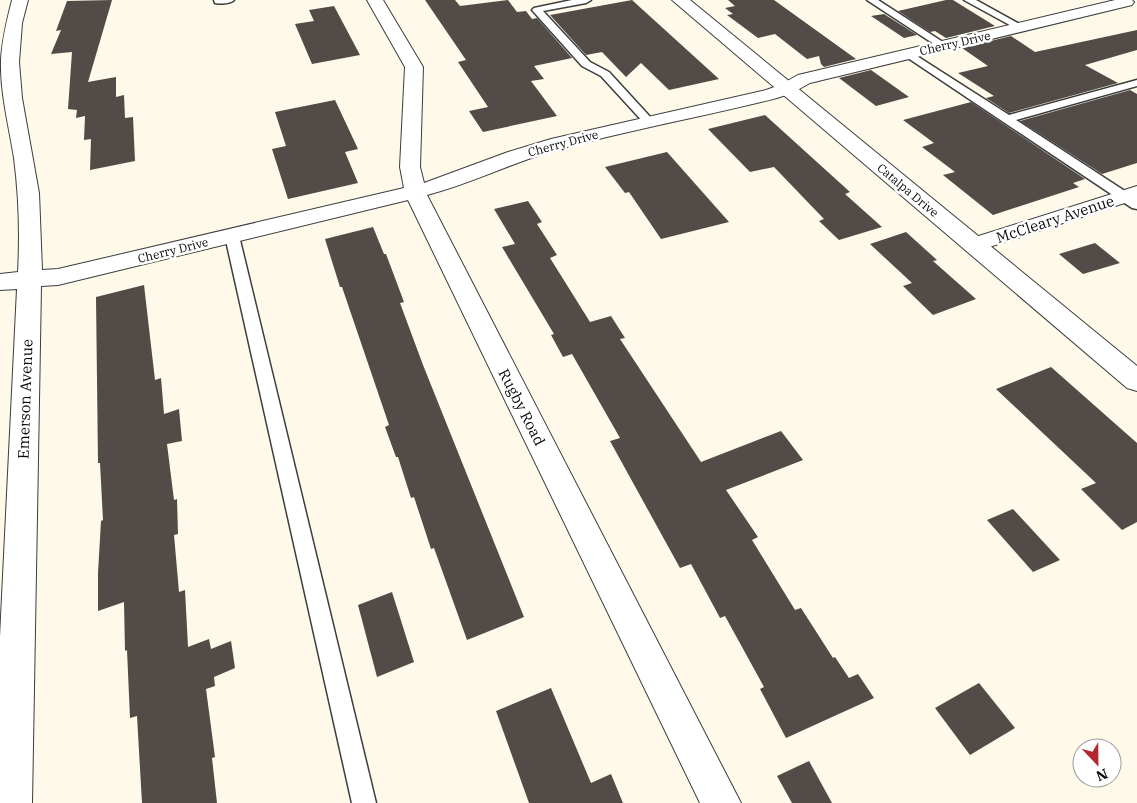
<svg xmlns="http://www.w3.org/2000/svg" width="1137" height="803" viewBox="0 0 1137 803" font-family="'IBM Plex Serif',serif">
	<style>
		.building { fill: #524b47 }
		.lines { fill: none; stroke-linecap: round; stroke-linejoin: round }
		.service-casing { stroke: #3d3d3d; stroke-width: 3 }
		.minor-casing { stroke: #3d3d3d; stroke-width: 2 }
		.tertiary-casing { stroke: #3d3d3d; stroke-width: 2 }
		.service { fill: #fff; fill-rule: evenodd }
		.minor { fill: #fff; fill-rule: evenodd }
		.tertiary { fill: #fff; fill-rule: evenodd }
		.labels { text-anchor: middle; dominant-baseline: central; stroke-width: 5; stroke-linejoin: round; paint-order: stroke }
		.far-street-label { font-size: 12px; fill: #0a0a0a; stroke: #fff }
		.street-label { font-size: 15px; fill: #0a0a0a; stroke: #fff }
	</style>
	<rect width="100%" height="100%" fill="#fef9e8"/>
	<!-- building -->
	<g class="building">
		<path d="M112 0 88 82 116 77V97L124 95 125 118 133 117 135 161 90 170 91 139 84 140 85 116 76 118 77 110 68 109 72 52 51 54 61 30 56 31 67 1Z"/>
		<path d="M425 0H455L460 6 508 0 517 12 526 11 532 19 537 18 572 58 534 66 544 79 531 81 557 116 483 132 469 111 488 107 458 62 466 60Z"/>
		<path d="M632 0 719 79 669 90 641 63 626 77 602 52 586 55 550 15Z"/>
		<path d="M728 0H774L856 59 824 67 821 64 819 56 807 59 775 34 758 38 727 15 733 14 725 8 735 6Z"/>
		<path d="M946 0H953L995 26 946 38 935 31 930 32 898 11Z"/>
		<path d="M334 6 360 55 312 64 295 24 314 21 309 10Z"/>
		<path d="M884 14 917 35 904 38 871 16Z"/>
		<path d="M1137 30V50L1085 65 1118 83 1009 113 986 98 994 96 958 73 988 66 962 48 1011 36 1035 52Z"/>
		<path d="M871 70 909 97 876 106 839 78Z"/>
		<path d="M1130 90 1137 94V163L1102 174 1020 121Z"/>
		<path d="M335 100 358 149 345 152 358 183 288 199 272 149 286 146 275 112Z"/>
		<path d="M971 102 1085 179 1073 183 1079 187 993 215 943 175 955 172 922 147 934 143 903 120Z"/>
		<path d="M765 115 850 192 845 194 882 227 839 240 819 221 824 219 774 167 750 172 708 129Z"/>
		<path d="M667 152 729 222 661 239 629 192 625 193 605 167Z"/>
		<path d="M528 201 542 222 537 224 557 255 550 258 590 322 611 316 625 338 620 339 701 462 781 431 803 460 726 490 758 537 752 540 795 610 801 608 833 658 835 657 849 678 858 674 874 698 786 738 760 689 764 687 725 616 720 618 691 564 680 568 610 441 620 438 572 354 563 357 551 335 554 334 502 247 515 244 494 209Z"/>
		<path d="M373 227 384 254H386L404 302 400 303 423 365 524 617 467 640 434 548 431 549 414 497 411 498 398 457H396L385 427 389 425 342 287H340L325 239Z"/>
		<path d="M906 232 937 260 933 261 976 299 933 315 903 286 912 283 870 244Z"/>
		<path d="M1095 243 1120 263 1083 274 1059 254Z"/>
		<path d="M144 285 155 380 161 378 164 414 179 409 182 441 167 444 174 500 177 499 178 534 174 535 179 592 185 590 188 647 209 639 211 649 231 641 235 668 214 677 215 686 206 689 215 757 212 758 217 803H142L137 716 130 718 127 650 125 651 124 602 98 611V573L101 521 103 520 100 463H98L96 297Z"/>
		<path d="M1051 367 1137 443V522L1122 530 1081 489 1096 483 996 389Z"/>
		<path d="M1013 509 1060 560 1033 572 987 520Z"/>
		<path d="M392 592 414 662 377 677 358 605Z"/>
		<path d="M979 683 1015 728 970 755 935 708Z"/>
		<path d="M551 688 591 783 611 774 623 803H529L496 711Z"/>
		<path d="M809 761 832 803H792L777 776Z"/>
	</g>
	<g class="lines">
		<defs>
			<g id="service">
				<path d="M214 0H234C230 4 220 4 215 3Z"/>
				<path d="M572 0H591L586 3 543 11 590 62 609 72 653 120 655 122 653 124H645L601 76 582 66 532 10 534 8Z"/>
				<path d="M867 0H878L949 46 944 49 940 48Z"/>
				<path d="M964 0H976L1025 27 1023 29H1017Z"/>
				<path d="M909 51 1009 115 1137 80V86L1016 120 1137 199V209L1132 208 905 56 904 54Z"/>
				<path d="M232 232 239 236 376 803H352L225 236Z"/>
			</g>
			<g id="minor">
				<path d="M12 0H28L22 23 19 62 22 98 39 193 42 270 58 269 404 188 400 167 405 67 367 0H383L423 67 420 167 424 183 508 152 551 139 766 90 780 85 798 75 1115 0H1132L1134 2 1132 5 810 83 792 93 777 98C706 116 634 129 563 148 517 160 474 183 427 195L741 803H700L408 200 58 285 41 286 32 803H0V637L17 289 0 290V274L18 272C20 234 19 196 14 158 9 126 0 93 1 60 2 39 7 20 12 0Z"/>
				<path d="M1137 186V199L974 252 966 250 963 245 966 240Z"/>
			</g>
			<path id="tertiary" d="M672 0H690L1137 366V391L1127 388Z"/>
		</defs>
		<!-- service casing -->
		<use href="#service" class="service-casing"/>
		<!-- minor casing -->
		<use href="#minor" class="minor-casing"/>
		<!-- tertiary casing -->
		<use href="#tertiary" class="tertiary-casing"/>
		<!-- service -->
		<use href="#service" class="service"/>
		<!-- minor -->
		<use href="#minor" class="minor"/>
		<!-- tertiary -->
		<use href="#tertiary" class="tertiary"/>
	</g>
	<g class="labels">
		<!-- far-street labels -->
		<g class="far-street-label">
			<text transform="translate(955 43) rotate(-13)">Cherry Drive</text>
			<text transform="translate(563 143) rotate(-15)">Cherry Drive</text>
			<text transform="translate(908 190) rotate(40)">Catalpa Drive</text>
			<text transform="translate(173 250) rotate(-14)">Cherry Drive</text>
		</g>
		<!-- street labels -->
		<g class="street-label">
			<text transform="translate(1055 219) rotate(-18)">McCleary Avenue</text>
			<text transform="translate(25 399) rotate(-88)">Emerson Avenue</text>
			<text transform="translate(522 407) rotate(63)">Rugby Road</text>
		</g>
	</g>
	<!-- north arrow -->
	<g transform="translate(1097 763) rotate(158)"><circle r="24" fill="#ffffff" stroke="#9d9d9d"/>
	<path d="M0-4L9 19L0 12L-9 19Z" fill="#b42832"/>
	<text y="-8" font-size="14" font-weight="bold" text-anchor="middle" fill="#0a0a0a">N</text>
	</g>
</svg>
